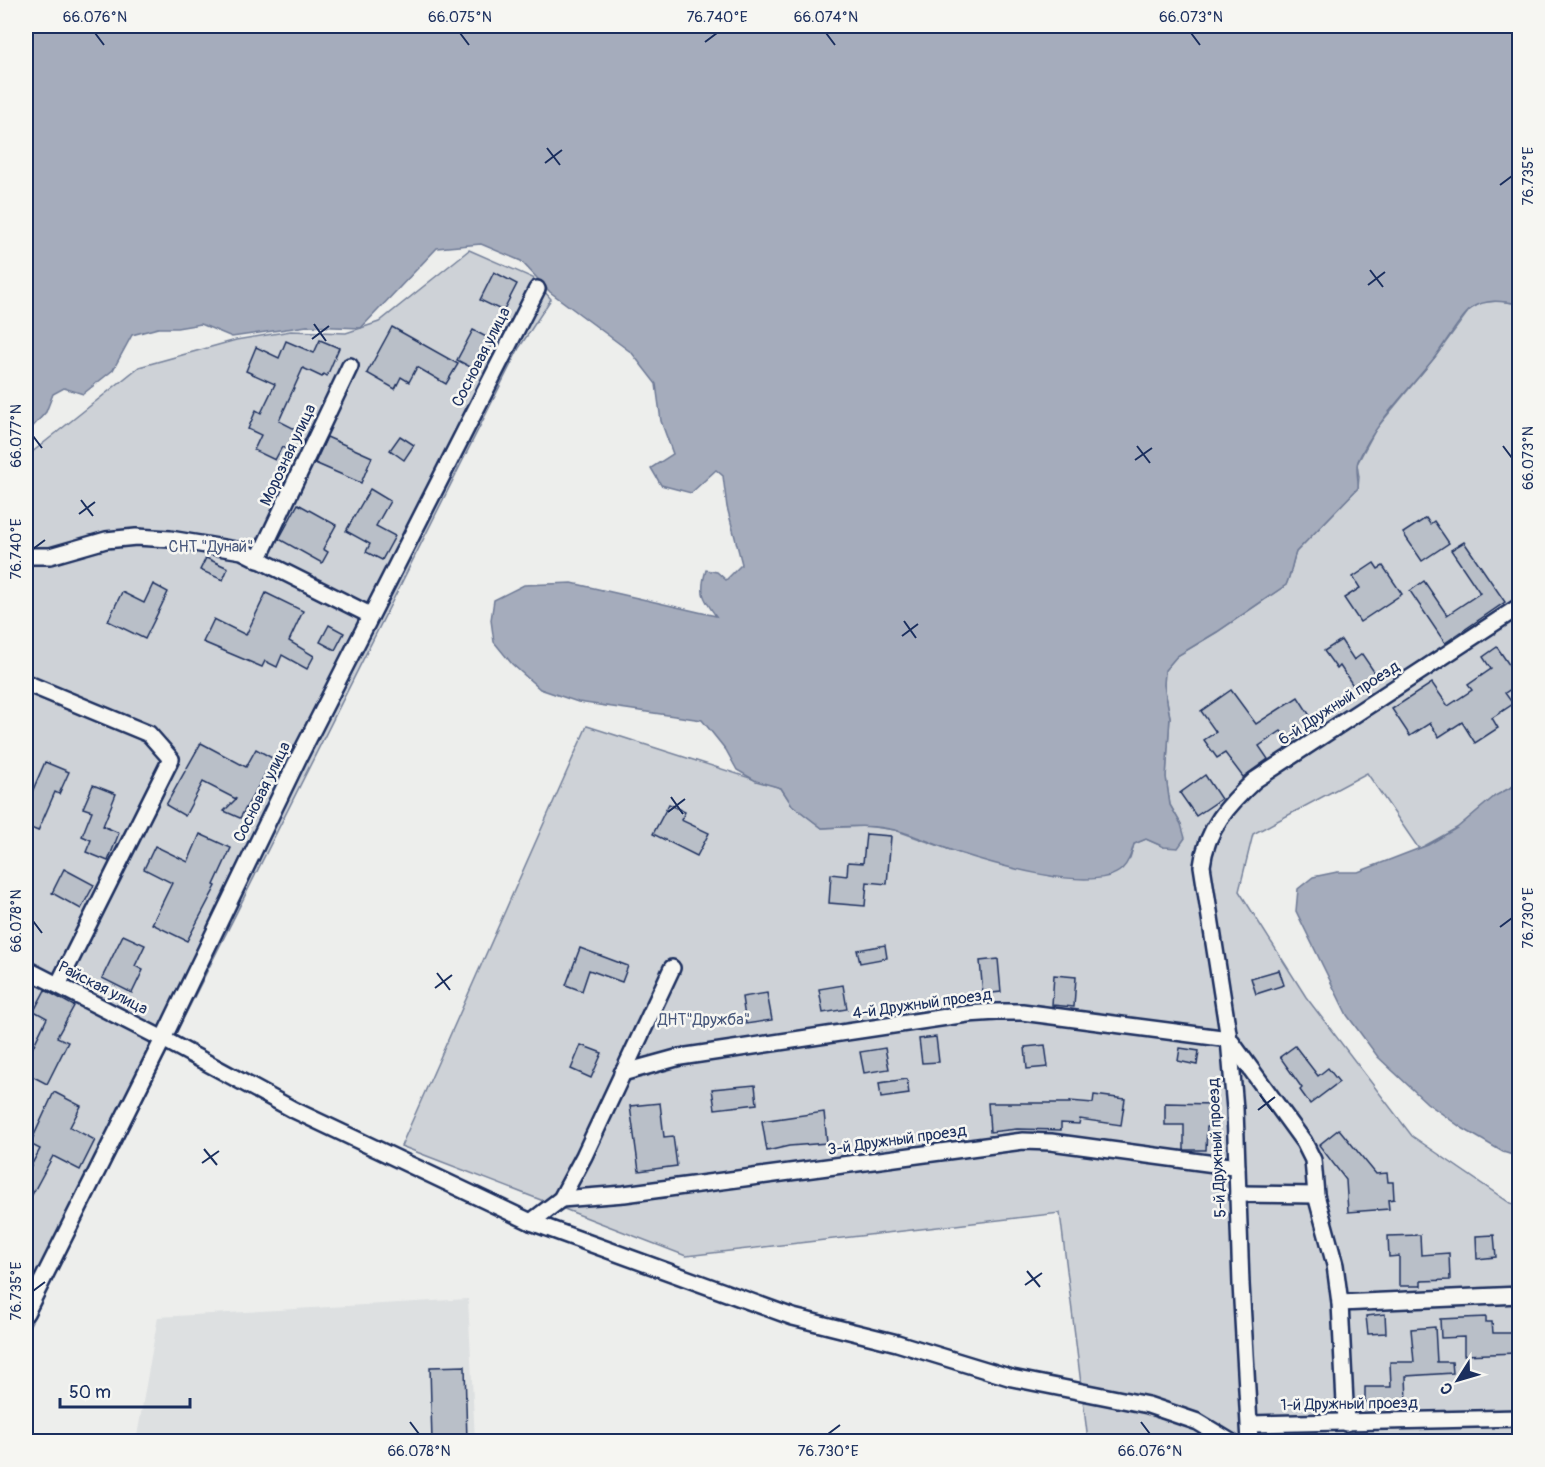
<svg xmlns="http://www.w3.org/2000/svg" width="1545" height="1467" viewBox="0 0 1545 1467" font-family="Pangolin,sans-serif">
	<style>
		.built { fill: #dde0e1 }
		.green { fill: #ced2d7; stroke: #74809a; stroke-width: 1.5 }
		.water { fill: #a5acbc; stroke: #6e7a96; stroke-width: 1.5 }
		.building { fill: #b9bfc8; stroke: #1b2f5e; stroke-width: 1.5 }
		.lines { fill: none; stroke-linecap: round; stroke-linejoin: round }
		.street-casing { stroke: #1b2f5e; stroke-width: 20 }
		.street { stroke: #f6f6f2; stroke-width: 15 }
		.ticks { fill: none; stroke: #1b2f5e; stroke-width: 2 }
		.labels { text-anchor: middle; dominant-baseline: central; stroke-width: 5; stroke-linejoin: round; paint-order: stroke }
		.street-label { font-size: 16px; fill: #1b2f5e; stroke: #f6f6f2 }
		.park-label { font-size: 16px; fill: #48587c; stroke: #f6f6f2 }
		.neatline { fill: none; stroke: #1b2f5e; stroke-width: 2 }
		.ticks-label { font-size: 15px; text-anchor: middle; fill: #1b2f5e }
	</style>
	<rect width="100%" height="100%" fill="#edeeec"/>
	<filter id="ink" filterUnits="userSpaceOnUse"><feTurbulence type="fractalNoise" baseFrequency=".0167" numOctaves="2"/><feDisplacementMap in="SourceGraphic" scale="12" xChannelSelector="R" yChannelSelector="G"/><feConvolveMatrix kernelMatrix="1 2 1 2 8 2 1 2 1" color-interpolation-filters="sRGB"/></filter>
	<g filter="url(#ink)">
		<!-- built -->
		<path class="built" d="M468 1299 475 1441 136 1442 158 1317Z"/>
		<!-- green -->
		<g class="green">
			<path d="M469 250 533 278 551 299 519 348 26 1333V457L139 367 236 340 291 331 346 333 379 322Z"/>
			<path d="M1501 301 1519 304V783L1495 796 1457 828 1419 849 1367 773 1253 834 1239 891 1306 997 1412 1136 1510 1203 1519 1205V1441H1088L1060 1213 686 1256 401 1146 587 726 781 788 792 805 822 828 866 826 895 830 956 852 1055 877 1130 858 1134 844 1146 839 1164 847 1181 824 1170 805 1166 777 1170 717 1164 685 1165 670 1177 656 1217 632 1286 585C1291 574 1292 563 1296 552L1358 488 1359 477 1357 464 1376 429 1435 357 1470 309 1483 302Z"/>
		</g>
		<!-- water -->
		<g class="water">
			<path d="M26 26H1519V304C1503 301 1485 298 1471 309 1459 318 1445 344 1435 357 1409 390 1375 422 1358 461 1355 468 1359 480 1358 488L1296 552C1292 563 1291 574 1286 585L1217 632 1177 656 1165 670 1164 685 1170 717 1166 777 1170 805 1181 824 1185 838 1178 848 1164 847 1146 839 1134 844C1131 854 1129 862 1122 869 1094 895 990 863 956 852 936 845 916 835 895 830 871 824 846 827 822 828L792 805 781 788 756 781 737 770 726 750 702 720 578 702 540 689 512 664 494 642 491 620 494 600 524 585 572 583 716 616C703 598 699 593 706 570L717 572 726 580 742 564 727 507 723 476 716 470 691 493 661 485 651 468 673 454 661 421 656 384 632 353 550 292 521 261 481 244 437 248 361 328 307 326 232 337 201 324 177 328H158L132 335 113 370 83 394 64 388 53 394 46 412 26 434Z"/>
			<path d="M1519 783V1157L1503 1152 1462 1128 1427 1103 1378 1057 1347 1015 1296 911 1298 889 1313 877 1337 872H1358L1428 845 1457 828 1495 796Z"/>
		</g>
		<!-- building -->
		<g class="building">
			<path d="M494 272 517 284 503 311 480 300Z"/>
			<path d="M392 327 458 364 446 384 417 367 409 382 401 377 395 389 367 373Z"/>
			<path d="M473 330 494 341 478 371 457 360Z"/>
			<path d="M320 340 339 348 327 376 324 374 322 377 303 368 279 421 297 430 288 450 282 447 275 460 254 450 261 435 248 429 256 410 261 413 275 384 246 371 256 347 279 358 286 341 314 353Z"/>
			<path d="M400 436 414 445 404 460 390 450Z"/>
			<path d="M327 437 372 457 361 483 315 463Z"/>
			<path d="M370 489 390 501 376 526 395 536 382 560 366 552 370 544 346 531Z"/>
			<path d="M298 504 336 525 323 549 328 552 322 563 279 539Z"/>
			<path d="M1426 518 1430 524 1434 521 1449 543 1422 561 1403 533Z"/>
			<path d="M1464 542 1505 602 1445 643 1410 591 1424 581 1447 615 1480 593 1451 550Z"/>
			<path d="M206 558 228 568 223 580 200 570Z"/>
			<path d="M1374 563 1378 569 1383 566 1402 594 1360 622 1344 598 1360 588 1353 577Z"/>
			<path d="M153 584 168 592 145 639 108 621 122 592 144 603Z"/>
			<path d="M266 593 303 611 289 641 314 656 307 669 282 655 277 667 265 661 262 667 203 642 214 619 246 635Z"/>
			<path d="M329 625 344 633 335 650 320 642Z"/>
			<path d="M1341 640 1354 660 1362 654 1379 679 1358 693 1340 666 1337 669 1324 651Z"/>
			<path d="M1497 647 1520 681V683L1505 693 1513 704 1492 718 1498 728 1475 743 1462 722 1439 737 1430 723 1410 736 1392 709 1432 683 1448 706 1472 690 1468 685 1491 669 1483 657Z"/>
			<path d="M1231 690 1256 724 1298 697 1316 725 1289 743 1281 731 1259 746 1268 759 1243 777 1225 753 1217 758 1204 740 1216 732 1201 711Z"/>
			<path d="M201 743 246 767 256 749 274 759 240 818 224 811 236 799 203 782 185 816 166 805Z"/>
			<path d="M45 762 69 772 59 794 55 792 38 831 26 826V806Z"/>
			<path d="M1205 775 1221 799 1196 816 1180 793Z"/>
			<path d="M93 785 116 794 103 826 119 833 108 861 86 852 91 840 82 836 92 811 83 808Z"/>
			<path d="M669 804 685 812 681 820 709 833 697 856 653 834Z"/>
			<path d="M200 834 231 848 214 885 216 886 187 941 152 924 172 883 144 869 155 846 188 862Z"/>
			<path d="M866 834 891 836 887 884 867 882 865 906 829 903 831 874 847 876 848 862 863 863Z"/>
			<path d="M64 869 94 885 81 909 52 893Z"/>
			<path d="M123 935 145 945 135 966 143 970 132 993 102 978Z"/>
			<path d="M885 945 887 958 860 963 857 950Z"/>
			<path d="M580 948 628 966 622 982 589 970 582 991 566 985Z"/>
			<path d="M998 959 1001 992 983 994 980 961Z"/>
			<path d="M1279 970 1284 985 1256 994 1251 978Z"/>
			<path d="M1054 975 1076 977 1074 1007 1052 1005Z"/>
			<path d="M843 985 847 1009 823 1013 819 989Z"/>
			<path d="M45 990 74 1006 57 1037 68 1042 47 1084 26 1073V1061L47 1018 34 1011Z"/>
			<path d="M767 993 772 1020 746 1024 742 997Z"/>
			<path d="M936 1037 939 1062 922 1063 919 1039Z"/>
			<path d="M581 1045 602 1053 591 1078 571 1069Z"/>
			<path d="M1045 1045 1048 1067 1027 1069 1025 1047Z"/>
			<path d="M1295 1046 1318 1076 1328 1068 1339 1082 1310 1104 1300 1090 1302 1088 1280 1057Z"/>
			<path d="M885 1048 889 1069 864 1073 860 1052Z"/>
			<path d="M1180 1048 1199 1051 1197 1065 1178 1061Z"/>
			<path d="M907 1079 909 1094 881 1098 879 1083Z"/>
			<path d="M755 1085 757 1104 715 1109 712 1089Z"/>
			<path d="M54 1092 81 1106 70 1127 95 1140 80 1170 53 1156 26 1206V1175L40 1149 30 1144Z"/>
			<path d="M1094 1095 1125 1099 1121 1125 1080 1119 1079 1124 1061 1123V1130L1017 1129 990 1132 988 1103H1070V1101L1093 1103Z"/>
			<path d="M660 1103 664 1137 673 1136 677 1166 639 1171 630 1106Z"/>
			<path d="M1165 1103 1214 1104V1127H1207L1206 1150H1184V1125H1165Z"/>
			<path d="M824 1112 827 1143 789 1146 767 1151 762 1121Z"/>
			<path d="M1339 1129 1376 1174 1387 1173 1388 1182H1393L1394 1199 1388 1200 1389 1209 1348 1212 1346 1180 1319 1145Z"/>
			<path d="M1420 1235 1421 1255 1449 1253 1450 1280 1421 1281V1286H1399V1256L1389 1257 1388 1236Z"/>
			<path d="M1494 1235 1496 1257 1477 1259 1476 1236Z"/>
			<path d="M1385 1314 1386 1333 1368 1334 1366 1316Z"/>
			<path d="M1486 1317V1322H1492L1493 1333H1515L1516 1353 1464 1355V1337L1441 1338 1440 1319Z"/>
			<path d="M1435 1327 1437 1362H1452L1453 1373 1406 1376 1407 1402H1365V1387H1391L1390 1362H1414L1411 1329Z"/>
			<path d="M465 1366 467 1442H432L430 1367Z"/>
		</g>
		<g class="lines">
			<defs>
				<g id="street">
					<path d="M26 556H50L106 540 136 537 170 539 242 551 370 615"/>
					<path d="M258 560 350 366"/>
					<path d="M26 683 149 734 171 759 58 985"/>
					<path d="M26 969 163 1039 294 1110 531 1222 793 1317 897 1343 1012 1378 1148 1405 1198 1422 1231 1442"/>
					<path d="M622 1073 680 1057 967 1014 997 1012H1022L1229 1039 1304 1142 1313 1160 1316 1195 1335 1265 1340 1303 1346 1423"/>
					<path d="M1238 1194 1316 1195"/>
					<path d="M561 1199 624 1194 1023 1141 1051 1142 1237 1167"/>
					<path d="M531 1222 561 1199 584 1156 672 968"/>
					<path d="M1340 1303 1520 1295"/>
					<path d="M26 1313 163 1039 298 759 537 289"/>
					<path d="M1251 1424 1520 1418"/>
					<path d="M1250 1442 1241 1284 1235 1109 1229 1039 1202 866C1206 829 1229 804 1255 780L1520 606"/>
				</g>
			</defs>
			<!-- street casing -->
			<use href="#street" class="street-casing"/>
			<!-- street -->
			<use href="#street" class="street"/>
		</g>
	</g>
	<!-- ticks -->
	<path class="ticks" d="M95 33 104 45M460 33 469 45M826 33 835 45M1191 33 1200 45M705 42 717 33M547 148 560 165M545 163 562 150M1500 185 1512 176M1370 270 1383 287M1368 285 1385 272M314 324 326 341M312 339 329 326M33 436 42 448M1137 446 1150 463M1503 446 1512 458M1135 460 1152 448M81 500 93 516M79 514 95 502M33 549 45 540M904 621 916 638M902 636 918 624M671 797 683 814M668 812 685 799M33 921 42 933M1500 927 1512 918M437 973 450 990M435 988 452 975M1260 1095 1273 1112M1258 1110 1275 1097M204 1149 217 1165M202 1163 219 1151M1027 1271 1040 1287M1025 1285 1042 1273M33 1291 45 1282M410 1422 419 1434M1141 1422 1150 1434M828 1434 840 1425"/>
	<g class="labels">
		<!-- street labels -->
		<g class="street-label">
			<text transform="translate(481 357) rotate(-63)">Сосновая улица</text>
			<text transform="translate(288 455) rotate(-65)">Морозная улица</text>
			<text transform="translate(1339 703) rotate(-33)">6-й Дружный проезд</text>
			<text transform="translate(262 792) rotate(-64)">Сосновая улица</text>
			<text transform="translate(103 988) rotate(27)">Райская улица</text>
			<text transform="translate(922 1004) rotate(-8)">4-й Дружный проезд</text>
			<text transform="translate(897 1140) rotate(-8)">3-й Дружный проезд</text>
			<text transform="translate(1217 1148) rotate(-93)">5-й Дружный проезд</text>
			<text transform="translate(1349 1404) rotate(-1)">1-й Дружный проезд</text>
		</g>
		<!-- park labels -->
		<g class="park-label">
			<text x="211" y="547">СНТ "Дунай"</text>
			<text x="704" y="1020">ДНТ"Дружба"</text>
		</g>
	</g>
	<!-- margin -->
	<rect width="1545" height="1467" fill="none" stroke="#f6f6f2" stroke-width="66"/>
	<!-- north arrow -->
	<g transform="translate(1458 1380) rotate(233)" stroke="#f6f6f2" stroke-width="4.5" paint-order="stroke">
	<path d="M0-4.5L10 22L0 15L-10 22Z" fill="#1b2f5e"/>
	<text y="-9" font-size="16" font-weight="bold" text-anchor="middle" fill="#1b2f5e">С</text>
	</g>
	<!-- scale -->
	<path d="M60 1398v9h130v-9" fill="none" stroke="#1b2f5e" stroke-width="3"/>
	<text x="69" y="1398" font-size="18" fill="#1b2f5e" stroke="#f6f6f2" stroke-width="4.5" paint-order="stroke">50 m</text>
	<rect x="33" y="33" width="1479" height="1401" class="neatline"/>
	<g class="ticks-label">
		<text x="95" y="22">66.076°N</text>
		<text x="460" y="22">66.075°N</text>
		<text x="717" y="22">76.740°E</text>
		<text x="826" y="22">66.074°N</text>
		<text x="1191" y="22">66.073°N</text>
		<text transform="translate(1528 176) rotate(-90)" y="5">76.735°E</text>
		<text transform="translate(16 436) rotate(-90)" y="5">66.077°N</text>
		<text transform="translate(1528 458) rotate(-90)" y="5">66.073°N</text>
		<text transform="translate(16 549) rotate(-90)" y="5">76.740°E</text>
		<text transform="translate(1528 918) rotate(-90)" y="5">76.730°E</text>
		<text transform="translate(16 921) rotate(-90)" y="5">66.078°N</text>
		<text transform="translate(16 1291) rotate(-90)" y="5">76.735°E</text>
		<text x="419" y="1456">66.078°N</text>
		<text x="828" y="1456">76.730°E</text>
		<text x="1150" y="1456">66.076°N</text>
	</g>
</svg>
